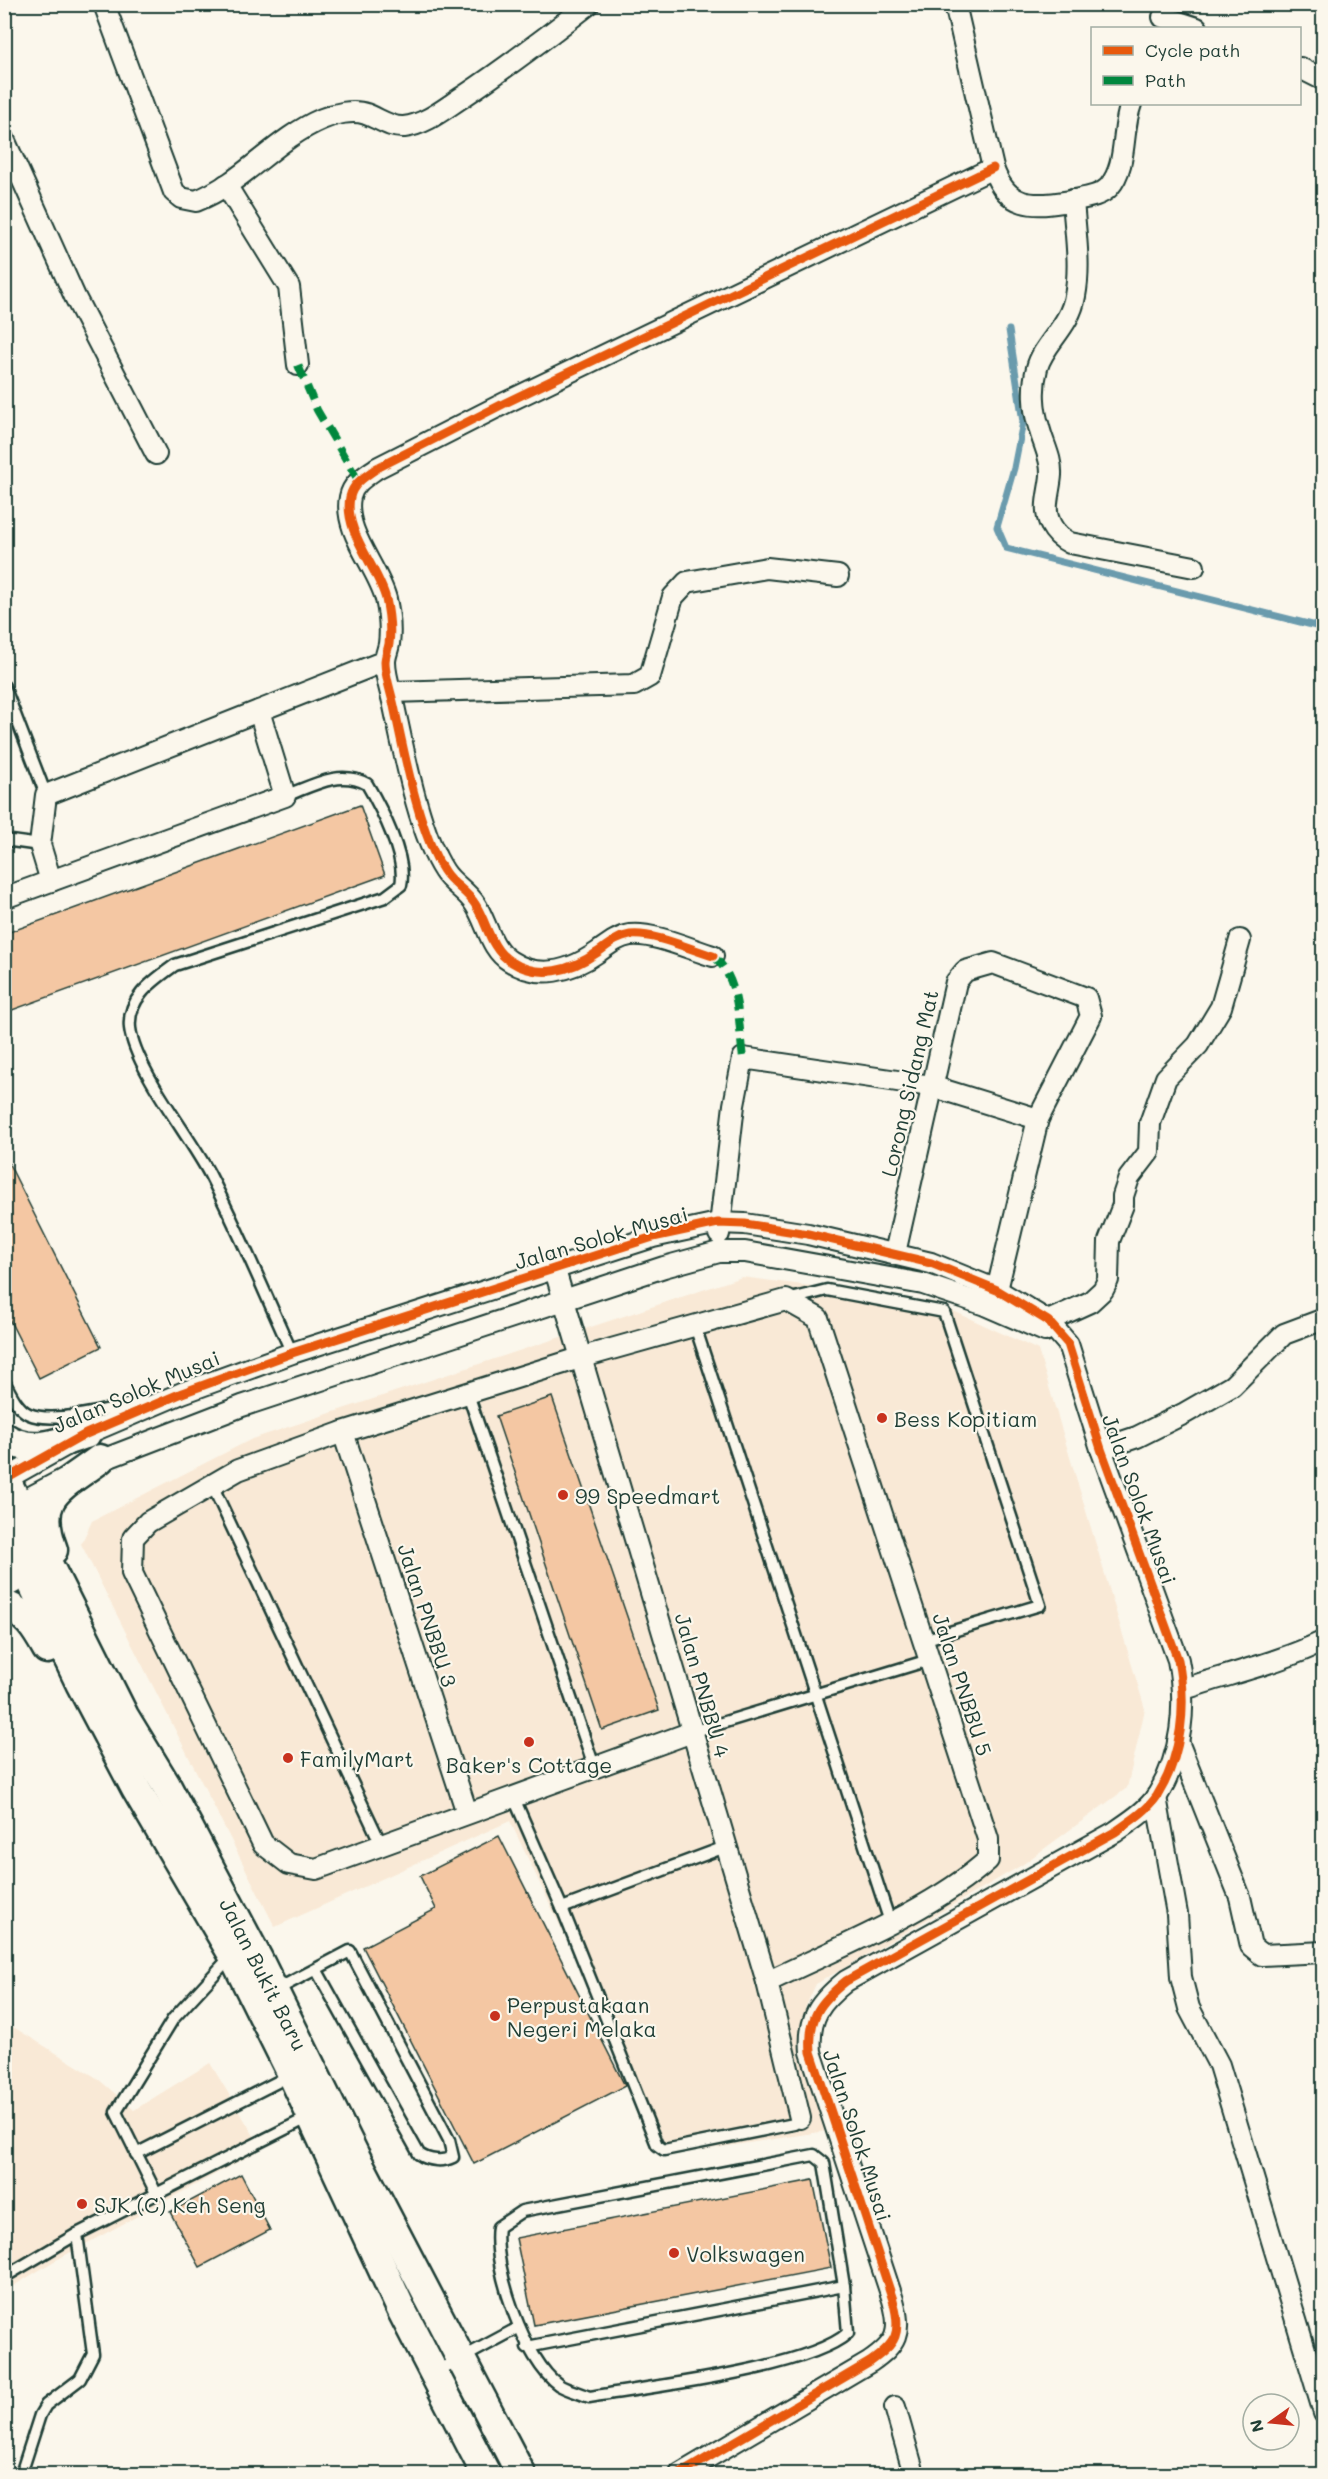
<svg xmlns="http://www.w3.org/2000/svg" width="1328" height="2479" viewBox="0 0 1328 2479" font-family="Mali,sans-serif">
	<style>
		.built { fill: #f9e9d6 }
		.lines { fill: none; stroke-linecap: round; stroke-linejoin: round }
		.stream { stroke: #6b9bad; stroke-width: 7 }
		.building { fill: #f4c7a3; stroke: #1f3d34; stroke-width: 1.5 }
		.lane-casing { stroke: #1f3d34; stroke-width: 15 }
		.street-casing { stroke: #1f3d34; stroke-width: 24 }
		.secondary-casing { stroke: #1f3d34; stroke-width: 33 }
		.lane { stroke: #fbf7ec; stroke-width: 10 }
		.street { stroke: #fbf7ec; stroke-width: 20 }
		.secondary { stroke: #fbf7ec; stroke-width: 28 }
		.quiet { stroke: #00873e; stroke-width: 8; stroke-dasharray: 15 8; stroke-linecap: butt }
		.cycleway-casing { stroke: #fbf7ec; stroke-width: 13 }
		.cycleway { stroke: #e8590c; stroke-width: 9 }
		.poi-dot { fill: #c8321e; stroke: #fbf7ec; stroke-width: 2 }
		.labels { text-anchor: middle; dominant-baseline: central; stroke-width: 4.5; stroke-linejoin: round; paint-order: stroke }
		.street-label { font-size: 21px; fill: #1f3d34; stroke: #fbf7ec }
		.poi-label { font-size: 21px; fill: #1f3d34; stroke: #fbf7ec; text-anchor: start }
	</style>
	<rect width="100%" height="100%" fill="#fbf7ec"/>
	<filter id="ink" filterUnits="userSpaceOnUse"><feTurbulence type="fractalNoise" baseFrequency=".0167" numOctaves="2"/><feDisplacementMap in="SourceGraphic" scale="12" xChannelSelector="R" yChannelSelector="G"/><feConvolveMatrix kernelMatrix="1 2 1 2 8 2 1 2 1" color-interpolation-filters="sRGB"/></filter>
	<g filter="url(#ink)">
		<!-- built -->
		<g class="built">
			<path d="M742 1277 934 1302 1038 1350 1145 1709 1127 1788 1022 1865 816 1984 805 2008 833 2130 670 2155 510 1821 275 1927 81 1544 92 1521 252 1439Z"/>
			<path d="M5 2022 97 2078 134 2110 210 2063 262 2149 56 2260 5 2291Z"/>
		</g>
		<g class="lines">
			<!-- stream -->
			<path class="stream" d="M1009 330 1023 422 1014 468 997 527 1006 548 1324 628"/>
		</g>
		<!-- building -->
		<g class="building">
			<path d="M360 805 385 875 4 1013V934Z"/>
			<path d="M4 1154 101 1347 39 1378 4 1309Z"/>
			<path d="M552 1397 659 1710 602 1730 496 1416Z"/>
			<path d="M499 1836 625 2086 474 2164 363 1947 436 1909 420 1876Z"/>
			<path d="M241 2174 270 2230 200 2267 170 2212Z"/>
			<path d="M813 2180 831 2268 534 2325 516 2238Z"/>
		</g>
		<g class="lines">
			<defs>
				<g id="lane">
					<path d="M4 686 46 795"/>
					<path d="M285 796C312 786 339 769 367 784 381 808 407 858 401 885L385 897 175 965C153 981 127 998 130 1028 135 1069 190 1136 210 1175 240 1233 265 1294 292 1353"/>
					<path d="M4 840 40 845"/>
					<path d="M787 1300 827 1290 944 1312 1040 1605 923 1640"/>
					<path d="M695 1326 890 1922"/>
					<path d="M4 1381C10 1392 17 1409 29 1414 54 1425 118 1407 144 1401"/>
					<path d="M468 1394 595 1769"/>
					<path d="M212 1485 381 1844"/>
					<path d="M692 1732 929 1660"/>
					<path d="M513 1796 562 1908 657 2145 664 2150 794 2124 800 2118"/>
					<path d="M562 1908 725 1847"/>
					<path d="M274 1991 350 1951 449 2140 453 2157C443 2162 429 2161 419 2154L316 1969"/>
					<path d="M136 2154 291 2075"/>
					<path d="M814 2155 824 2163 844 2286 848 2333C808 2369 648 2387 589 2397 580 2393 567 2390 559 2385 525 2362 492 2266 498 2227L522 2211Z"/>
					<path d="M156 2193 116 2112 173 2019 232 1955"/>
					<path d="M4 2277 77 2234"/>
					<path d="M527 2347 844 2286"/>
					<path d="M434 2373 518 2328"/>
					<path d="M21 2474 40 2415 46 2405 80 2379 93 2354 77 2234 311 2116"/>
				</g>
				<g id="street">
					<path d="M104 4 174 192 181 198 196 201C243 183 275 139 322 119 334 114 353 109 366 114 378 118 390 128 404 127 427 124 445 108 464 96 507 67 548 36 589 4"/>
					<path d="M955 4 993 168C1007 209 1033 207 1070 201 1083 198 1100 197 1109 187 1128 165 1121 130 1131 104"/>
					<path d="M1163 17 1197 28"/>
					<path d="M1300 68 1324 80"/>
					<path d="M4 139 75 297 156 454"/>
					<path d="M226 185 289 287 298 365"/>
					<path d="M1073 200C1075 231 1081 265 1075 296 1070 327 1043 344 1037 368 1032 387 1033 409 1039 427 1043 444 1052 458 1051 475 1050 492 1042 509 1051 525 1055 533 1062 539 1070 543L1194 567"/>
					<path d="M391 692 634 685 650 676 673 597 687 582 767 568 838 576"/>
					<path d="M51 881 40 845 46 795 385 661"/>
					<path d="M4 898 285 796 259 711"/>
					<path d="M713 956C690 949 652 932 630 935 617 937 608 945 598 952 571 971 539 980 510 961 490 949 487 922 475 904 467 891 452 884 444 871 419 833 404 752 394 706 391 692 385 676 385 662 385 656 388 650 389 644 391 629 389 613 386 599 378 567 343 532 350 497 353 483 366 476 377 468L505 403 993 168"/>
					<path d="M719 1234 734 1105 743 1058 931 1086 1038 1119"/>
					<path d="M895 1253 956 982 965 971 993 963 1086 998 1091 1016 1038 1119 997 1290"/>
					<path d="M554 1267 767 1982 800 2118"/>
					<path d="M1048 1321 1090 1302 1103 1290 1108 1280 1109 1241 1123 1205V1196L1129 1178 1149 1152 1150 1123 1166 1078 1198 1045 1221 1007 1240 940"/>
					<path d="M343 1432 467 1813"/>
					<path d="M1101 1449 1137 1437 1185 1413 1232 1386 1284 1334 1324 1319"/>
					<path d="M89 1465 242 1406 664 1267 719 1252H745L923 1284 985 1305 1045 1331"/>
					<path d="M4 1480 86 1434 182 1393 292 1353 653 1237 718 1223 745 1224 808 1234 931 1263 997 1290 1048 1321 1068 1344 1101 1449 1178 1660C1187 1705 1182 1756 1157 1796 1147 1811 1129 1822 1115 1832L846 1981C820 2002 808 2017 811 2052L893 2300C902 2333 897 2343 870 2362L680 2474"/>
					<path d="M8 1509 64 1479"/>
					<path d="M4 1588 39 1569"/>
					<path d="M1184 1689C1232 1673 1278 1663 1324 1641"/>
					<path d="M692 1732 316 1869 289 1864 263 1844 132 1573 133 1538 148 1522 238 1470 343 1432 583 1357 786 1300 818 1318 988 1839V1860C933 1910 835 1949 767 1982"/>
					<path d="M1178 1742 1240 1897 1251 1946 1262 1955 1324 1952"/>
					<path d="M1156 1797 1177 1914 1181 1977 1189 2008 1219 2065 1324 2413"/>
					<path d="M895 2407 914 2474"/>
				</g>
				<g id="secondary">
					<path d="M4 1437C31 1455 58 1443 86 1434"/>
					<path d="M4 1476 124 1716 166 1785 258 1959 355 2156 521 2474"/>
					<path d="M4 1524 80 1683 136 1789 233 1955 292 2074 402 2311 486 2474"/>
					<path d="M53 1550C33 1495 60 1489 100 1459"/>
					<path d="M4 1604C27 1614 36 1629 47 1649"/>
				</g>
			</defs>
			<!-- lane casing -->
			<use href="#lane" class="lane-casing"/>
			<!-- street casing -->
			<use href="#street" class="street-casing"/>
			<!-- secondary casing -->
			<use href="#secondary" class="secondary-casing"/>
			<!-- lane -->
			<use href="#lane" class="lane"/>
			<!-- street -->
			<use href="#street" class="street"/>
			<!-- secondary -->
			<use href="#secondary" class="secondary"/>
			<!-- quiet -->
			<g class="quiet">
				<path d="M298 365 317 410 358 480"/>
				<path d="M713 956C741 979 738 1024 743 1058"/>
			</g>
			<defs>
				<g id="cycleway">
					<path d="M713 956C690 949 652 932 630 935 617 937 608 945 598 952 571 971 539 980 510 961 490 949 487 922 475 904 467 891 452 884 444 871 419 833 404 752 394 706 391 692 385 676 385 662 385 656 388 650 389 644 391 629 389 613 386 599 378 567 343 532 350 497 353 483 366 476 377 468L505 403 993 168"/>
					<path d="M4 1480 86 1434 182 1393 292 1353 653 1237 718 1223 745 1224 808 1234 931 1263 997 1290 1048 1321 1068 1344 1101 1449 1178 1660C1187 1705 1182 1756 1157 1796 1147 1811 1129 1822 1115 1832L846 1981C820 2002 808 2017 811 2052L893 2300C902 2333 897 2343 870 2362L680 2474"/>
				</g>
			</defs>
			<!-- cycleway casing -->
			<use href="#cycleway" class="cycleway-casing"/>
			<!-- cycleway -->
			<use href="#cycleway" class="cycleway"/>
		</g>
	</g>
	<!-- markers -->
	<g class="poi-dot">
		<circle cx="882" cy="1418" r="6"/>
		<circle cx="563" cy="1495" r="6"/>
		<circle cx="529" cy="1742" r="6"/>
		<circle cx="288" cy="1758" r="6"/>
		<circle cx="495" cy="2016" r="6"/>
		<circle cx="82" cy="2204" r="6"/>
		<circle cx="674" cy="2253" r="6"/>
	</g>
	<g class="labels">
		<!-- street labels -->
		<g class="street-label">
			<text transform="translate(909 1083) rotate(-77)">Lorong Sidang Mat</text>
			<text transform="translate(601 1237) rotate(-16)">Jalan Solok Musai</text>
			<text transform="translate(136 1391) rotate(-23)">Jalan Solok Musai</text>
			<text transform="translate(1140 1499) rotate(70)">Jalan Solok Musai</text>
			<text transform="translate(428 1615) rotate(72)">Jalan PNBBU 3</text>
			<text transform="translate(963 1684) rotate(72)">Jalan PNBBU 5</text>
			<text transform="translate(703 1685) rotate(74)">Jalan PNBBU 4</text>
			<text transform="translate(264 1974) rotate(63)">Jalan Bukit Baru</text>
			<text transform="translate(858 2135) rotate(72)">Jalan Solok Musai</text>
		</g>
		<!-- poi labels -->
		<g class="poi-label">
			<text x="894" y="1418">Bess Kopitiam</text>
			<text x="575" y="1495">99 Speedmart</text>
			<text x="300" y="1758">FamilyMart</text>
			<text x="529" y="1764" text-anchor="middle">Baker's Cottage</text>
			<text x="507" y="2004">Perpustakaan<tspan x="507" dy="24">Negeri Melaka</tspan></text>
			<text x="94" y="2204">SJK (C) Keh Seng</text>
			<text x="686" y="2253">Volkswagen</text>
		</g>
	</g>
	<!-- margin -->
	<rect width="1328" height="2479" fill="none" stroke="#fbf7ec" stroke-width="24"/>
	<rect x="12" y="12" width="1304" height="2455" fill="none" stroke="#1f3d34" stroke-width="2" filter="url(#ink)"/>
	<!-- legend -->
	<rect x="1091" y="27" width="210" height="78" fill="#fbf7ec" stroke="#a3ada2" stroke-width="1.5"/>
	<rect x="1103" y="46" width="30" height="9" fill="#e8590c" stroke="#a3ada2" stroke-width="1.5"/>
	<text x="1145" y="57" font-size="18" fill="#1f3d34">Cycle path</text>
	<rect x="1103" y="76" width="30" height="9" fill="#00873e" stroke="#a3ada2" stroke-width="1.5"/>
	<text x="1145" y="87" font-size="18" fill="#1f3d34">Path</text>
	<!-- north arrow -->
	<g transform="translate(1271 2422) rotate(255)"><circle r="28" fill="#fbf7ec" stroke="#a3ada2" stroke-width="1.5"/>
	<path d="M0-4.5L10 22L0 15L-10 22Z" fill="#c8321e"/>
	<text y="-9" font-size="16" font-weight="bold" text-anchor="middle" fill="#1f3d34">N</text>
	</g>
</svg>
